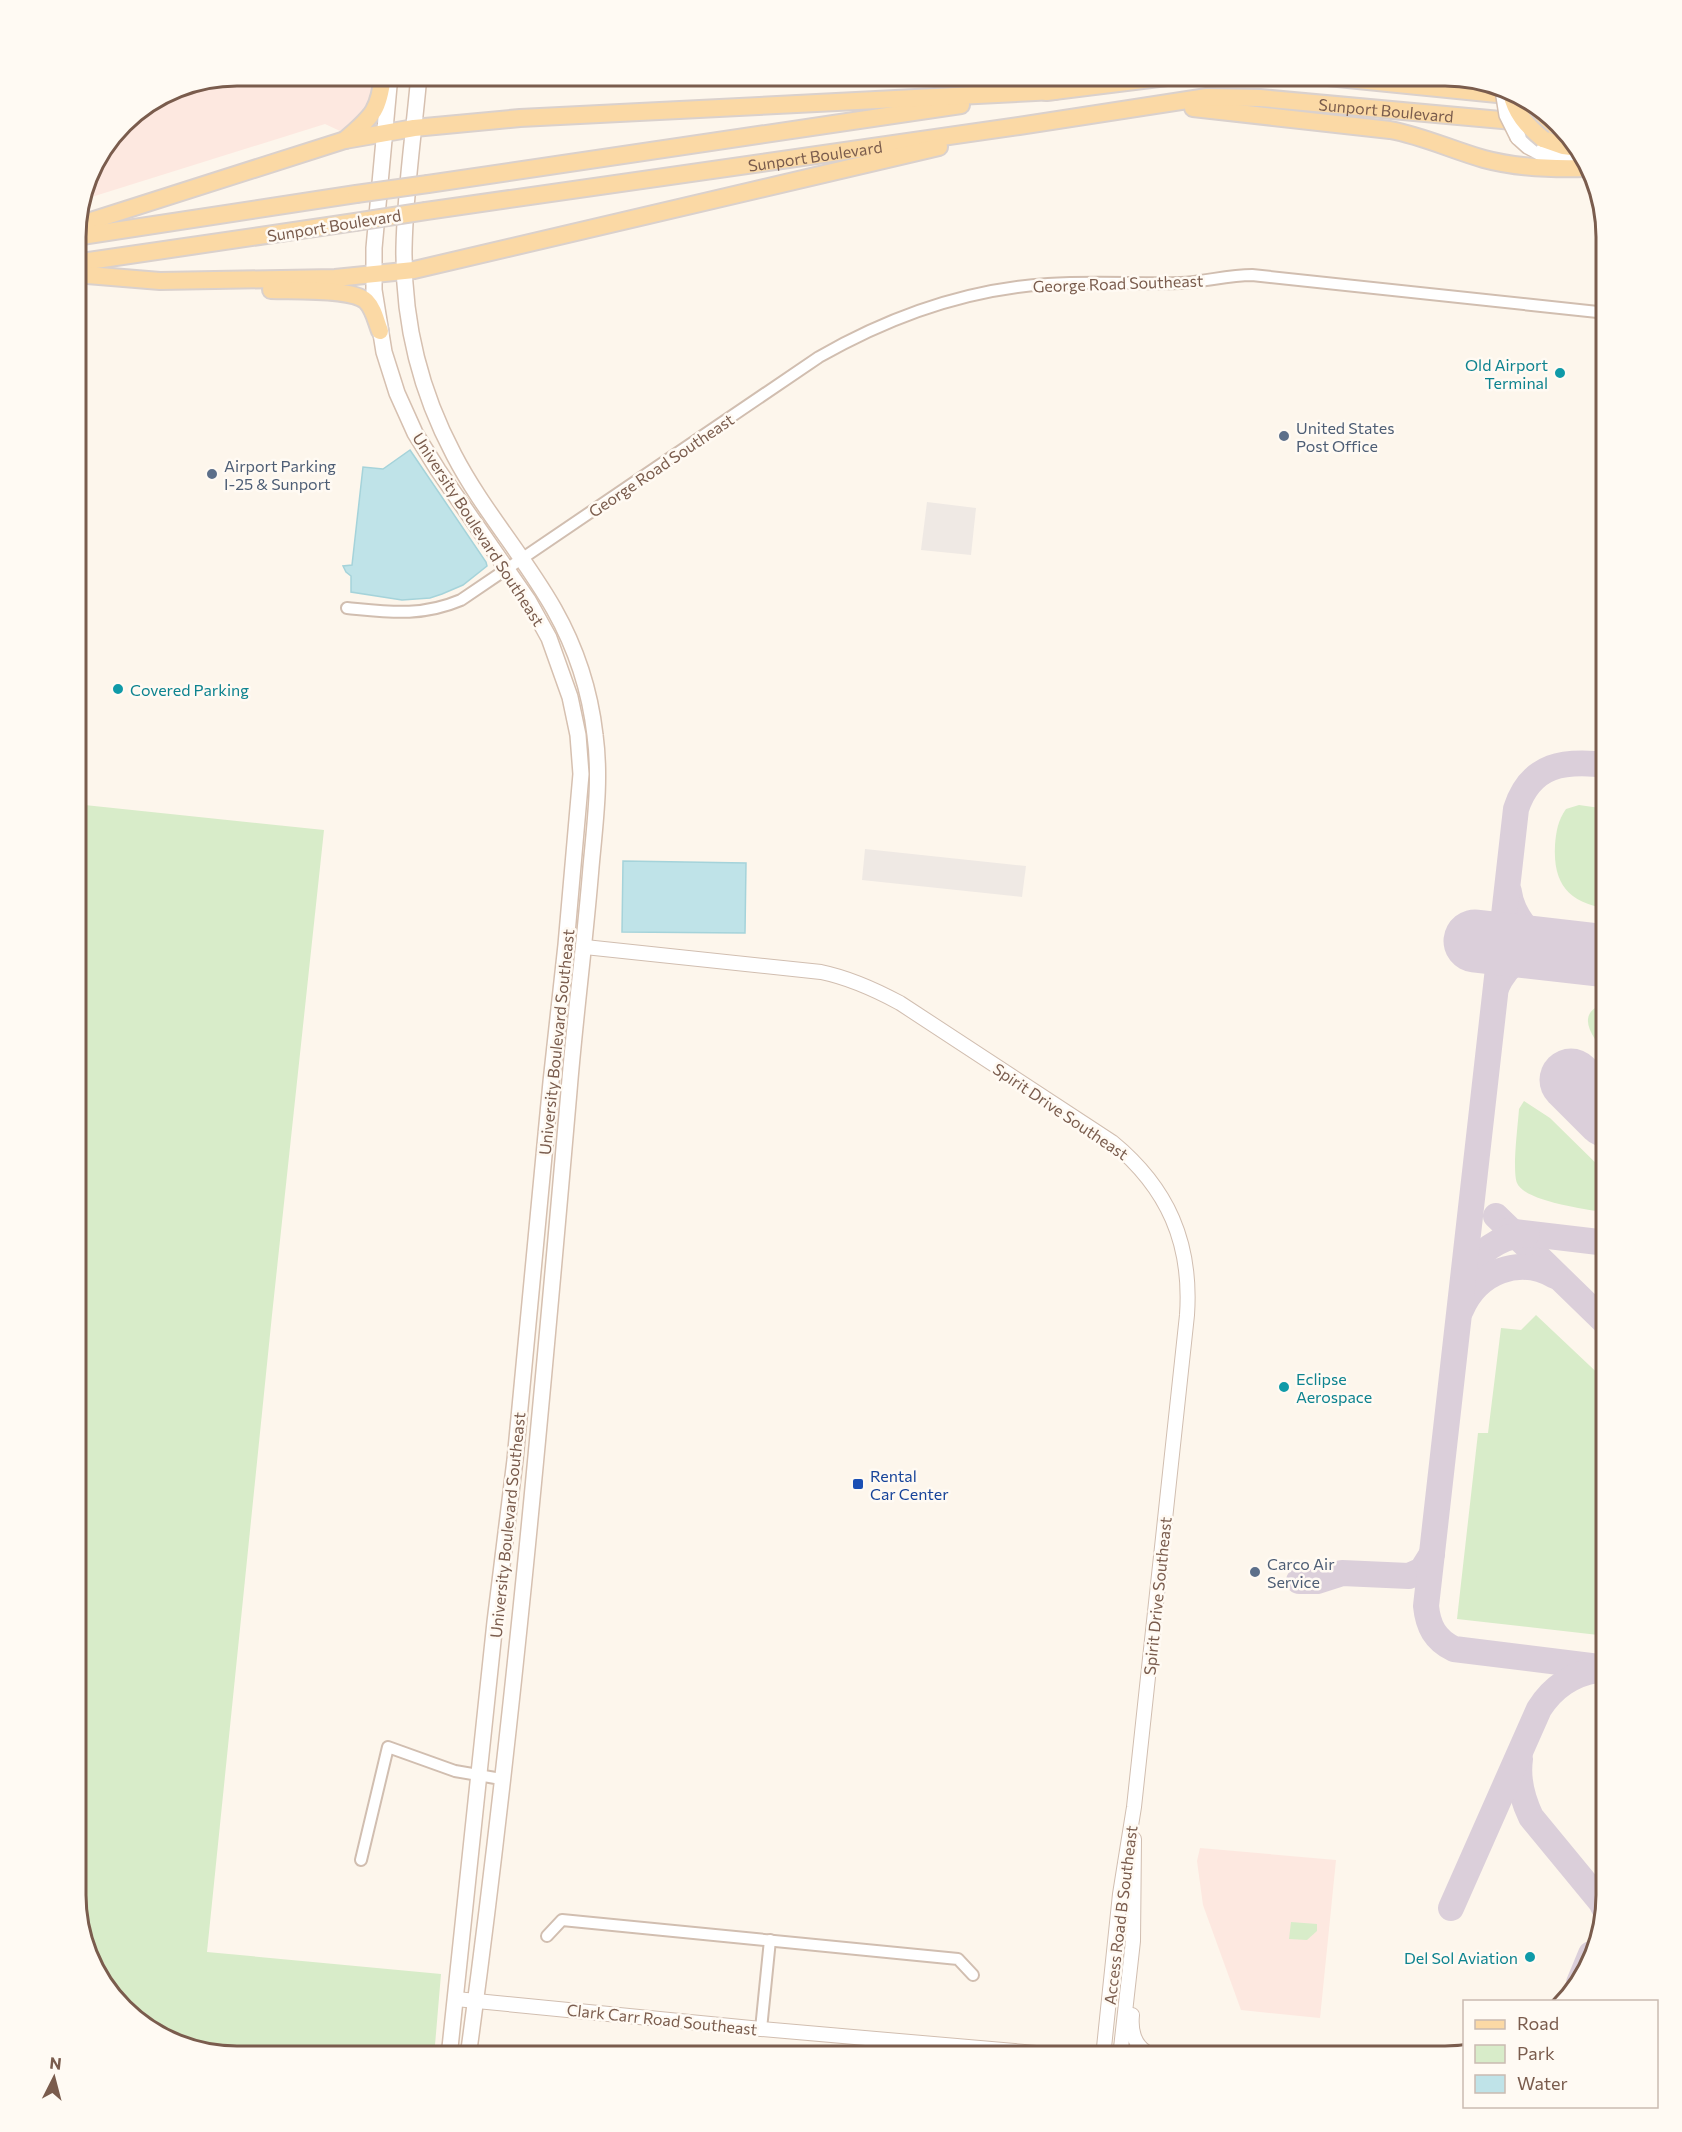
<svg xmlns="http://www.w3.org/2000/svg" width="1682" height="2132" viewBox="0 0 1682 2132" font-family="Commissioner,sans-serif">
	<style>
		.commercial { fill: #fde8e0 }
		.industrial { fill: #efe9e4 }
		.green { fill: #d8ecc9 }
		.water { fill: #bfe3e8; stroke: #a5d3da; stroke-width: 1.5 }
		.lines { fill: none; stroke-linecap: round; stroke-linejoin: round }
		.taxiway { stroke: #dbcfda; stroke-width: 26 }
		.runway { stroke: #dbcfda; stroke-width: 63 }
		.minor-casing { stroke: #d1beb0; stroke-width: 14 }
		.tertiary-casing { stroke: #d1beb0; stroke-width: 16 }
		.secondary-casing { stroke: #d6c0b0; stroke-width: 18 }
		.primary-casing { stroke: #dad1cd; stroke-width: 20 }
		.minor { stroke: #fff; stroke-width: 10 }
		.tertiary { stroke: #fff; stroke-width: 14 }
		.secondary { stroke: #fff; stroke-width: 15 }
		.primary { stroke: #fbd9a5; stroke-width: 16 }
		.secondary-bridge-casing { stroke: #d6c0b0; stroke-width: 18; stroke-linecap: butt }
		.primary-bridge-casing { stroke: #dad1cd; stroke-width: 20; stroke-linecap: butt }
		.secondary-bridge { stroke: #fff; stroke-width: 15 }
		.primary-bridge { stroke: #fbd9a5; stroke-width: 16 }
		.culture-dot { fill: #0f9aa8; stroke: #fffaf3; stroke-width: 2 }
		.service-dot { fill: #5c6f8a; stroke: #fffaf3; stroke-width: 2 }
		.transit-dot { fill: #1a4fb4; stroke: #fffaf3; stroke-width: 2 }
		.labels { text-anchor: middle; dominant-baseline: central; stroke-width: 5; stroke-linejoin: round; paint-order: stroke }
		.street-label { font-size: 16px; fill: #7a5c4d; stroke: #fffaf3 }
		.culture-label { font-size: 16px; fill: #0d838f; stroke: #fffaf3; text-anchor: end }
		.service-label { font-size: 16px; fill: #4e5e75; stroke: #fffaf3; text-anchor: start }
		.transit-label { font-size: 16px; fill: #164399; stroke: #fffaf3; text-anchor: start }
		.rim { fill: none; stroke: #7a5c4d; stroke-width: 3 }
	</style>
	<rect width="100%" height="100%" fill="#fdf6ec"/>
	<!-- commercial -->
	<g class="commercial">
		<path d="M237 75H377L376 87 364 117 340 131 325 124 82 200 92 165 130 115 175 87Z"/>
		<path d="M1200 1848 1336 1860 1320 2018 1241 2010 1203 1905 1197 1861Z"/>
	</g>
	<!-- industrial -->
	<g class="industrial">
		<path d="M927 502 976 508 971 555 921 550Z"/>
		<path d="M865 849 1026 866 1022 897 862 880Z"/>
	</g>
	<!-- green -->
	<g class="green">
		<path d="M75 804 324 830 272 1315 207 1952 441 1974 434 2057H236L156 2036 102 1985 75 1895Z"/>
		<path d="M1579 805 1607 809V909C1568 902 1553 884 1555 845 1556 832 1558 820 1566 809Z"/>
		<path d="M1603 1004H1607V1055C1595 1040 1573 1015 1603 1004Z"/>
		<path d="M1524 1101 1550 1118 1607 1174V1213C1587 1209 1525 1202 1517 1183 1512 1170 1518 1125 1519 1109Z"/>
		<path d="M1536 1315 1607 1382V1636L1457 1619 1478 1433H1488L1501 1328 1521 1330Z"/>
		<path d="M1291 1922 1317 1924V1931L1307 1940 1289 1939Z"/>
	</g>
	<!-- water -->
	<g class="water">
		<path d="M410 450 486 562 487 566 463 585 442 594 430 598 402 600 351 592V576L346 572 343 566 352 565 363 467 383 469Z"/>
		<path d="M623 861 746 863 745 933 622 932Z"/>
	</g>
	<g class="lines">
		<!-- taxiway -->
		<g class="taxiway">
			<path d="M1509 892C1512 916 1535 945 1559 951 1575 954 1592 954 1607 956"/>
			<path d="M1496 988C1509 959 1527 952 1558 950"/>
			<path d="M1496 1216 1607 1324"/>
			<path d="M1506 1231 1607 1243"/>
			<path d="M1465 1278C1477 1252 1499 1236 1527 1234"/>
			<path d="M1461 1310C1477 1272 1519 1255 1555 1276"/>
			<path d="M1299 1581H1317L1342 1573 1409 1576 1422 1570 1432 1554"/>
			<path d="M1607 1668 1454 1649C1435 1640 1428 1626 1426 1606L1516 809C1531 763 1565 760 1607 765"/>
			<path d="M1520 1759C1517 1780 1522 1798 1531 1817L1601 1902 1604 1908"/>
			<path d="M1451 1908 1539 1709C1552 1688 1573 1673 1598 1670"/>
			<path d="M1579 1983 1591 1954"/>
		</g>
		<!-- runway -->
		<g class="runway">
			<path d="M1475 941 1607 956"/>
			<path d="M1571 1080 1607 1116"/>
		</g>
		<defs>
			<g id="minor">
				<path d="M347 608C389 612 421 617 461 600L819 357C889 317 967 289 1048 284 1092 281 1136 284 1180 283 1204 282 1228 275 1252 275L1607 313"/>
				<path d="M361 1860 388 1747 455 1771 501 1779"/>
				<path d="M547 1936 562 1920 958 1959 973 1975"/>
				<path d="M761 2029 770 1940"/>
			</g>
			<g id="tertiary">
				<path d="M585 947 821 972C850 978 874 989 900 1003L1112 1142C1168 1188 1192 1243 1187 1315L1134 1807 1120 1894 1103 2057"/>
				<path d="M456 1999 761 2029 1083 2057"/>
				<path d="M1132 2015C1130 2035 1137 2052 1158 2057"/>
				<path d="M1120 2057 1133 1941 1134 1839"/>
			</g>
			<g id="secondary">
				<path d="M390 75 374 248V290L384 352 397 393 415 433 438 470 528 600 549 638 570 697 578 735 581 774 566 945 551 1082 515 1460 495 1622 449 2057"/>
				<path d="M419 75C414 133 405 191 404 248 403 320 420 391 454 455 482 509 524 556 554 609 576 648 590 691 595 735 601 779 595 823 591 867 585 942 575 1016 569 1091 541 1413 512 1736 468 2057"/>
				<path d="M1518 137 1528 146 1547 156 1583 162"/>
			</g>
			<g id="primary">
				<path d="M1308 75 1527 97"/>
				<path d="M1046 92 1183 75"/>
				<path d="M1193 108 1390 130C1423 136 1452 150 1484 159 1517 168 1552 169 1586 168"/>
				<path d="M1543 139 1563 146 1580 148"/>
				<path d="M345 140C372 116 379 112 383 75"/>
				<path d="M428 184 961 105"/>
				<path id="s1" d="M426 211 1019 126 1207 97 1260 98 1557 125"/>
				<path d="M75 226 345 140 414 128 520 118 1055 91"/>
				<path d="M75 237 356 194"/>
				<path d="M75 263 355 222"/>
				<path d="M75 274 160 281 335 278 414 270 939 147"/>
				<path d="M271 290C292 291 351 288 366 301 374 309 376 321 380 331"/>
			</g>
		</defs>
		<!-- minor casing -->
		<use href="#minor" class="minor-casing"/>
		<!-- tertiary casing -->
		<use href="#tertiary" class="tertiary-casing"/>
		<!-- secondary casing -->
		<use href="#secondary" class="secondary-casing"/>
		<!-- primary casing -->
		<use href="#primary" class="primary-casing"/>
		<!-- minor -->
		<use href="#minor" class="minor"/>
		<!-- tertiary -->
		<use href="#tertiary" class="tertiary"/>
		<!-- secondary -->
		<use href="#secondary" class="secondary"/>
		<!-- primary -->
		<use href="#primary" class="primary"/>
		<defs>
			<path id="secondary-bridge" d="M1503 90 1507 115 1518 137"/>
			<g id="primary-bridge">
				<path d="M1511 92C1515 113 1527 126 1543 139"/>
				<path d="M356 194 428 184"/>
				<path d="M355 222 426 211"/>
			</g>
		</defs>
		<!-- secondary-bridge casing -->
		<use href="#secondary-bridge" class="secondary-bridge-casing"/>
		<!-- primary-bridge casing -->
		<use href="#primary-bridge" class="primary-bridge-casing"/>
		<!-- secondary-bridge -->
		<use href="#secondary-bridge" class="secondary-bridge"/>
		<!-- primary-bridge -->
		<use href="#primary-bridge" class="primary-bridge"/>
	</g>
	<!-- markers -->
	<g class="culture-dot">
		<circle cx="1560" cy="373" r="6"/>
		<circle cx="118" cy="689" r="6"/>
		<circle cx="1284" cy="1387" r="6"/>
		<circle cx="1530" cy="1957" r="6"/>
	</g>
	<g class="service-dot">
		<circle cx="1284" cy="436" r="6"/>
		<circle cx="212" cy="474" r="6"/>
		<circle cx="1255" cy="1572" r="6"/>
	</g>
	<rect class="transit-dot" x="852" y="1478" width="12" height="12" rx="3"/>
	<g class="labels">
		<!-- street labels -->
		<g class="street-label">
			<text stroke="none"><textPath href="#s1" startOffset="969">Sunport Boulevard</textPath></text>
			<text stroke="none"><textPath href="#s1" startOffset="393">Sunport Boulevard</textPath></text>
			<text transform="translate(334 225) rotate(-9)">Sunport Boulevard</text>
			<text transform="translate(1118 283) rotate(-2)">George Road Southeast</text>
			<text transform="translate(661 465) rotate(-34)">George Road Southeast</text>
			<text transform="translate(479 529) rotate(57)">University Boulevard Southeast</text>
			<text transform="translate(556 1042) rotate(-84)">University Boulevard Southeast</text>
			<text transform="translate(1061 1111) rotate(34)">Spirit Drive Southeast</text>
			<text transform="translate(507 1525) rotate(-84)">University Boulevard Southeast</text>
			<text transform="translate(1157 1596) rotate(-84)">Spirit Drive Southeast</text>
			<text transform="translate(1120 1915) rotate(-83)">Access Road B Southeast</text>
			<text transform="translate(662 2019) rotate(6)">Clark Carr Road Southeast</text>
		</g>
		<!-- culture labels -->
		<g class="culture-label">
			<text x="1548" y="364">Old Airport<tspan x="1548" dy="18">Terminal</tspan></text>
			<text x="130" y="689" text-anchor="start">Covered Parking</text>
			<text x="1296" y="1378" text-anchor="start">Eclipse<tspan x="1296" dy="18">Aerospace</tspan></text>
			<text x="1518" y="1957">Del Sol Aviation</text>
		</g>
		<!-- service labels -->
		<g class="service-label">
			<text x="1296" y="427">United States<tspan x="1296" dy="18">Post Office</tspan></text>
			<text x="224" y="465">Airport Parking<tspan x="224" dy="18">I-25 &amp; Sunport</tspan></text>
			<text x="1267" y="1563">Carco Air<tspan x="1267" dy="18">Service</tspan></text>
		</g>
		<!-- transit labels -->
		<g class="transit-label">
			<text x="870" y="1475">Rental<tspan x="870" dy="18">Car Center</tspan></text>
		</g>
	</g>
	<!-- crop -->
	<path d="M0 0H1682V2132H0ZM237 86H1445A151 151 0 0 1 1596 237V1895A151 151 0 0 1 1445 2046H237A151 151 0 0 1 86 1895V237A151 151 0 0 1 237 86Z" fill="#fffaf3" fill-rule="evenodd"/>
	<path class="rim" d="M237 86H1445A151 151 0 0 1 1596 237V1895A151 151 0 0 1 1445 2046H237A151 151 0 0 1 86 1895V237A151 151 0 0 1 237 86Z"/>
	<!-- legend -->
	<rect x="1463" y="2000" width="195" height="108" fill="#fffaf3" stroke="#cabbb1" stroke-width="1.5"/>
	<rect x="1475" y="2020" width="30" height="9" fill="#fbd9a5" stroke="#cabbb1" stroke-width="1.5"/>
	<text x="1517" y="2030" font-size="18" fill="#7a5c4d">Road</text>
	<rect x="1475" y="2045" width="30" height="18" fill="#d8ecc9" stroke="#cabbb1" stroke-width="1.5"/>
	<text x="1517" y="2060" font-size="18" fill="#7a5c4d">Park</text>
	<rect x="1475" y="2075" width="30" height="18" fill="#bfe3e8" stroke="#cabbb1" stroke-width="1.5"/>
	<text x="1517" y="2090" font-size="18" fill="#7a5c4d">Water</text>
	<!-- north arrow -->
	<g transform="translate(54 2078) rotate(6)" stroke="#fffaf3" stroke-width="4.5" paint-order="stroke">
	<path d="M0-4.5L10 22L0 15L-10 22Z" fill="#7a5c4d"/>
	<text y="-9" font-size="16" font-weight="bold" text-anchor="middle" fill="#7a5c4d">N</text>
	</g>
</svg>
